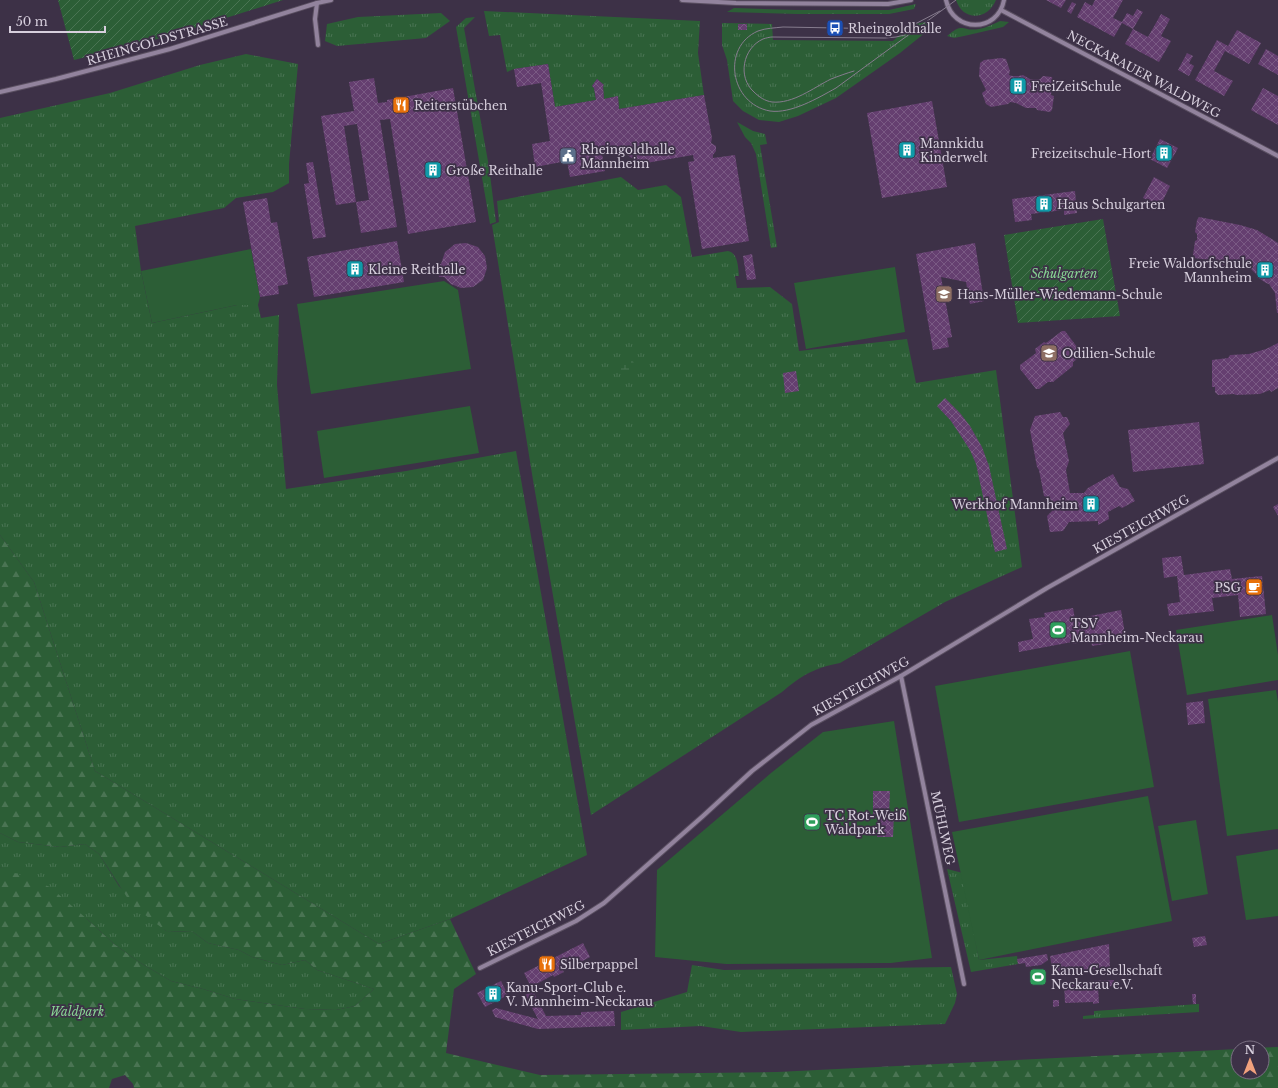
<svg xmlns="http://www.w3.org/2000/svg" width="1278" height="1088" viewBox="0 0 1278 1088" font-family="'Libre Baskerville',serif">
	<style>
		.grass { fill: url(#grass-tufts) }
		.forest { fill: url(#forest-firs) }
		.wetland { fill: url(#wetland-marsh) }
		.garden { fill: url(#garden-furrows) }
		.pitch { fill: #2c5e36 }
		.building { fill: url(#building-cross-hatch) }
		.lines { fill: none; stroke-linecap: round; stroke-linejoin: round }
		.street-casing { stroke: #5a4f61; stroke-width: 6 }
		.street { stroke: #92839d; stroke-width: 4 }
		.tram { stroke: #867c8e; stroke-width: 1 }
		.labels { text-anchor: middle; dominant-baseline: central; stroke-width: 3.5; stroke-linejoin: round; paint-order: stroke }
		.poi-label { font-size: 12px; fill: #d7cfdd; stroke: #3d3147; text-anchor: start }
		.street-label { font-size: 12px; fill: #d7cfdd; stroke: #3d3147 }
		.park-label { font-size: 12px; font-style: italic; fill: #87d593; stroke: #3d3147 }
	</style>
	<defs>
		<pattern id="grass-tufts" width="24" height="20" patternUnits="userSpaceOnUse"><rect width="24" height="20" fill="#2c5e36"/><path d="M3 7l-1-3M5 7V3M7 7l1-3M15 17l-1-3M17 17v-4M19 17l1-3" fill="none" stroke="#4a7453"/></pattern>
		<pattern id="forest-firs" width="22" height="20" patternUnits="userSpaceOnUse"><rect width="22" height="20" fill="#2c5e36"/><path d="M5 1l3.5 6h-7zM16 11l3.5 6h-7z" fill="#4a7453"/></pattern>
		<pattern id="wetland-marsh" width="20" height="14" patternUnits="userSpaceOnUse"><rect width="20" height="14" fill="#2c5e36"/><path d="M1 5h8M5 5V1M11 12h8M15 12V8" fill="none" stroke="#4a7453"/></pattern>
		<pattern id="garden-furrows" width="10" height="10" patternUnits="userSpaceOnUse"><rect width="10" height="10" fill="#2c5e36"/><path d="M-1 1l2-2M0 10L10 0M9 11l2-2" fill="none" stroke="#4a7453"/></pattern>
		<pattern id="building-cross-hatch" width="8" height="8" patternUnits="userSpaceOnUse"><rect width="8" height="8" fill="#653f70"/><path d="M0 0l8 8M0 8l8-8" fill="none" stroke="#7a5a84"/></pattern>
	</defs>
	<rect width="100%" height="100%" fill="#3d3147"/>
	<!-- grass -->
	<g class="grass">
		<path d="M956 0H996C988 20 963 22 956 0Z"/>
		<path d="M916 4 914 9 889 14H797L727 12 734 8 796 10H889Z"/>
		<path d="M484 11 700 21 698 53 704 95 619 109 618 96 604 99 603 86 604 85 597 79 592 86 594 88 596 100 555 107 548 64 514 69 507 72 500 35 489 36Z"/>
		<path d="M441 13 450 21 426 38 337 46 325 41 327 24 358 17Z"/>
		<path d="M475 17 464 28 489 167 496 222 490 224 456 27 466 18Z"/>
		<path d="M1000 21 1009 22 1003 27 964 36 954 38 947 36C964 21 962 32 979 29 986 28 993 24 1000 21Z"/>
		<path d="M925 22 931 28 900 53 836 98 798 116 779 122 759 120 743 111 733 101 727 60 722 45V23L772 24 773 40 893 41 911 25Z"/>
		<path d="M246 54 298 64 289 164V183L273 192 236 198 224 208 135 226 141 271 152 323 237 305H258L261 318 279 315 277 385 286 489 406 471 516 451 587 855 450 919 379 944 95 771 34 582 0 535V118L110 93 200 65Z"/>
		<path d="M737 122 753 131 765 134 767 144 760 145 777 247 771 248 756 154 751 143 745 137Z"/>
		<path d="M621 177 638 190 666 185 681 197 692 257 728 251C738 253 738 267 739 276H735L737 288 770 287 792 304 799 351 907 339 916 383 996 370 1022 567 945 602 840 663C814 668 802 675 782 692L591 815 533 480 492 225 499 222 497 201Z"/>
		<path d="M0 833 18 842 60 847 85 844 99 854 119 886 166 931 193 932 208 943 239 950 252 957 282 965 305 960 317 970 374 989 355 1006 336 1010 305 1009 235 999 203 989 171 981 139 962 114 944 87 919 0 867Z"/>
		<path d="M947 869 963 873 979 960 1017 956 1018 964 971 972Z"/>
		<path d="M692 965 724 970 951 967 957 994 955 1003 945 1024 741 1032 701 1026 621 1030V1012L687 992Z"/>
		<path d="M1199 1004V1012L1083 1019V1016L1094 1015V1011Z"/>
	</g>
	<!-- forest -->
	<path class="forest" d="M0 535 34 582 95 771 379 944 450 919 476 974 454 989 446 1053 540 1075 777 1072 1238 1049V1072H1262V1048H1252L1278 1047V1088H134L133 1084 125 1075 112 1079 109 1088H0V867L50 887 87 919 114 944 139 962 171 981 203 989 235 999 305 1009 336 1010 355 1006 374 989 317 970 305 960 282 965 252 957 239 950 208 943 193 932 166 931 132 905 99 854 85 844 60 847 18 842 0 833Z"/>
	<!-- wetland -->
	<path class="wetland" d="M630 360 633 361 634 364 633 370 628 373 622 372 619 368 623 361Z"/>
	<!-- garden -->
	<g class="garden">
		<path d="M58 0H283L169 36 74 60Z"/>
		<path d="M1103 219 1120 316 1018 323 1004 235Z"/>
	</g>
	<!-- pitch -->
	<g class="pitch">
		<path d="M251 249 260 297 258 305H237L152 323 141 271Z"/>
		<path d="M895 267 905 332 806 349 794 283Z"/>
		<path d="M444 281 458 290 471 369 311 394 297 304Z"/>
		<path d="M470 406 479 453 324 478 317 431Z"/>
		<path d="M1272 615 1278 655V680L1187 695 1176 630Z"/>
		<path d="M1130 651 1154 787 959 822 935 686Z"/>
		<path d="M1276 690 1278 702V829L1227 836 1208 699Z"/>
		<path d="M894 721 932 958 891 963 726 964 655 957 657 870 771 773 823 732Z"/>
		<path d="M1148 796 1172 921 979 960 952 832Z"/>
		<path d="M1196 820 1208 894 1172 901 1158 826Z"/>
		<path d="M1278 849V916L1246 920 1236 856Z"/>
	</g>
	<!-- building -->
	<g class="building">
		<path d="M1046 0H1066L1061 8Z"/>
		<path d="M1095 0H1123L1113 18 1122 22 1127 13 1133 16 1137 9 1143 12 1133 29 1122 23 1114 37 1077 17 1085 2 1092 6Z"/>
		<path d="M1072 2 1076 4 1071 14 1067 11Z"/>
		<path d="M1161 14 1170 19 1161 36 1171 41 1159 62 1125 44 1133 29 1148 37Z"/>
		<rect x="738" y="24" width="9" height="6"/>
		<path d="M1237 30 1261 43 1249 64 1225 51 1214 71 1233 81 1224 96 1195 80 1217 40 1228 46Z"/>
		<path d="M1266 49 1278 56V75L1258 64Z"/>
		<path d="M1187 53 1193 56 1189 63 1194 66 1189 76 1178 70Z"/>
		<path d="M1001 58 1006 59 1010 71 1009 75 1012 76H1019L1023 75 1030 79H1040L1043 76 1052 77 1053 82 1051 95 1054 96 1052 110 1050 112 1037 110 1036 108H1026L1016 103 1010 102 1008 104 991 107 986 104 982 93 986 90 979 76 980 63 984 60Z"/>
		<path d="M548 64 555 107 596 100 594 88 592 86 597 79 604 85 603 86 604 99 618 96 619 109 704 95 712 138 711 143 716 146V151L713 155V158L735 155 749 241 702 249 688 162 694 161 693 155 640 164 626 154 617 155 616 146 601 148 605 171 570 177 567 161 535 167 532 144 550 141 541 83 517 87 514 69Z"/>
		<path d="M374 78 378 103 387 102V100L453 88 476 222 408 234 390 119 380 120 397 227 361 233 356 202 369 200 357 124 344 126 356 202 336 205 321 116 354 111 349 82Z"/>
		<path d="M1263 88 1278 96V125L1251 110Z"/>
		<path d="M932 101 947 187 882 198 867 113Z"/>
		<path d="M1160 139 1178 148 1167 168 1150 159Z"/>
		<path d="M313 162 326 237 313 239 304 184 309 183 306 163Z"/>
		<path d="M1154 177 1170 186 1160 206 1143 198Z"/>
		<path d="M1075 191 1077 213 1064 215V210L1031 214 1032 220 1015 222 1012 199Z"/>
		<path d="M267 198 271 223 277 222 288 284 278 286 279 294 260 297 243 202Z"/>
		<path d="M1199 217 1240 225 1257 230 1278 243V313H1277L1275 293 1269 284 1266 283 1257 277V275L1248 266 1239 263 1229 261 1226 265 1211 263 1209 260 1194 258 1193 255 1195 241 1197 240V234L1195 232 1197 220Z"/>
		<path d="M397 241 404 282 314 297 307 257Z"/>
		<path d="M466 243 478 247 485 256 487 268 483 280 473 287 461 288 451 284 444 277H439L437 265 441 264 445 252 455 244Z"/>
		<path d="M975 243 984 301 970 304 966 282 941 277 952 337 947 338 949 347 933 350 916 254Z"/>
		<path d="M752 254 756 279 747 280 743 256Z"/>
		<path d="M1062 331H1065L1083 355 1073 362V366L1053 382H1048L1039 389H1036L1020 369V365L1036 353 1035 349 1044 342 1046 343Z"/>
		<path d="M1278 343V388L1271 392 1270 390 1260 394 1236 395 1234 394 1218 395 1215 392V387H1212V360L1228 358 1230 355 1249 354 1266 349Z"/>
		<path d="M796 371 799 391 785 393 783 373Z"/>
		<path d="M945 398 960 413 970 426 982 447 989 466 1007 549 995 552 976 464 970 450 951 421 937 406Z"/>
		<path d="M1060 412 1063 417H1067L1070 424 1063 433 1069 461 1066 470 1070 493H1084L1088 488 1113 474 1120 487 1128 489 1135 501 1122 508 1119 506 1108 512 1109 519 1098 525V521L1069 522 1063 531 1050 532 1047 516 1052 511 1050 498 1044 496 1039 470 1037 467 1030 430 1035 416Z"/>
		<path d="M1199 422 1204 464 1133 472 1128 430Z"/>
		<path d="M1278 504V516L1273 507Z"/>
		<path d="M1181 556 1184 575 1230 569 1232 579 1262 576 1266 614 1240 617 1238 595 1212 598 1214 611 1169 616 1167 604 1180 602 1177 576 1164 578 1162 558Z"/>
		<path d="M1073 608 1075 619 1121 610 1125 634 1114 636 1115 642 1092 646 1091 640 1073 644 1072 642 1019 652 1018 642 1033 639 1029 619 1045 617 1044 613Z"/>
		<path d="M1203 701 1205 723 1188 725 1186 703Z"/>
		<path d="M873 791H890L889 814H894L893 837H877L878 815 873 814Z"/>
		<path d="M1205 936 1207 945 1194 947 1192 938Z"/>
		<path d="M583 943 590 957 563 971 564 972 554 977 553 975 531 987 524 973Z"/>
		<path d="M1109 944 1110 968 1058 972 1052 968 1050 956Z"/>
		<path d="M1047 954 1048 960 1041 965 1026 967 1025 963 1018 964 1017 959Z"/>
		<path d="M1114 980V986L1098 987 1099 1003 1093 1004V1002L1065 1003 1064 982Z"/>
		<path d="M501 981 508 995 485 1007 477 993Z"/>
		<path d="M533 991 546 1016 581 1015V1012L614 1011 615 1026 538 1029 495 1017 492 1010 496 1008 538 1019 525 995Z"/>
		<path d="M1192 994H1196V1004H1193Z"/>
		<path d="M1053 1000H1059V1006L1053 1007Z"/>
	</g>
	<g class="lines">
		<defs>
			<g id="street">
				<path d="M682 0 736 3 888 4 911 0"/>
				<path d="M946 0C953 33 998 33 1004 0"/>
				<path d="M317 3 315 19 318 45"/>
				<path d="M1001 10 1278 156"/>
				<path d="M0 92 56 79 170 49 317 3 331 0"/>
				<path d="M901 676 964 984"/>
				<path d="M480 968 576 921 604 903 703 816 752 771 811 725 901 676 1047 588 1278 458"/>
			</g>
		</defs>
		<!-- street casing -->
		<use href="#street" class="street-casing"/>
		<!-- street -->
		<use href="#street" class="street"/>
		<!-- tram -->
		<g class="tram">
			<path d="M940 11 917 23 893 29 783 27C775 28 766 28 758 31 721 47 730 104 770 111 791 114 818 98 836 88L956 0"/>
			<path d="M854 71C847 73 839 76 831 79 813 88 793 104 772 102 765 101 759 97 754 92 737 77 743 48 763 39 766 38 770 37 772 37L885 38 896 37 905 35"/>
		</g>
	</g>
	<!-- icons -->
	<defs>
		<symbol id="bus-square" viewBox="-11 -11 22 22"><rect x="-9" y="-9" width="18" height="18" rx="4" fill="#1a4fb4" stroke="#3d3147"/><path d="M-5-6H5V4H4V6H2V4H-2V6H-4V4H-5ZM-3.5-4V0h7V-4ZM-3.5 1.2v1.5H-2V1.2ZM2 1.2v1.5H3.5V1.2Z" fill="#fff"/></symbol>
		<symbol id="building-square" viewBox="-11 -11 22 22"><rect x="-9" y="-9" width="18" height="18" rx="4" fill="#0f9aa8" stroke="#3d3147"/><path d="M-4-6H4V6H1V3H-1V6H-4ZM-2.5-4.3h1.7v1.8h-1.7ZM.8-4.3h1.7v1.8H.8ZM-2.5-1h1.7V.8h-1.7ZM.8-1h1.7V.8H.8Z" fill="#fff"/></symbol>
		<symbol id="restaurant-square" viewBox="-11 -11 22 22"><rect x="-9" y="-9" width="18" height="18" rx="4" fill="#e8710a" stroke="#3d3147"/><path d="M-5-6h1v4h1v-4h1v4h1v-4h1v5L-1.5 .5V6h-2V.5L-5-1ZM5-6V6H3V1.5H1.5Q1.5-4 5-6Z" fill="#fff"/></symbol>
		<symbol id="civic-square" viewBox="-11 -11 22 22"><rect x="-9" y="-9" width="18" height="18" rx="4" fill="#5c6f8a" stroke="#3d3147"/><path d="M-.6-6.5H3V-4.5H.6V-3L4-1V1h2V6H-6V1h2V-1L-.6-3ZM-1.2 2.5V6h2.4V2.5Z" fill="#fff"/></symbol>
		<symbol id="school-square" viewBox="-11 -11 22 22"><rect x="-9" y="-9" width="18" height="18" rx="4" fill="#8d6e63" stroke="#3d3147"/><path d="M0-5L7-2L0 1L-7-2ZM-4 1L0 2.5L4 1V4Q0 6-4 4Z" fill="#fff"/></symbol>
		<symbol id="cafe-square" viewBox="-11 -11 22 22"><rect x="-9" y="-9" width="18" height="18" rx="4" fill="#e8710a" stroke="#3d3147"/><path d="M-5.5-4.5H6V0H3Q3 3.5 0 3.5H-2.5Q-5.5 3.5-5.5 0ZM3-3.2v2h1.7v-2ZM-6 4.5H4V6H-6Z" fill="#fff"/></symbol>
		<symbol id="stadium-square" viewBox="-11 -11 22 22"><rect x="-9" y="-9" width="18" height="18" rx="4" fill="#2e9e5b" stroke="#3d3147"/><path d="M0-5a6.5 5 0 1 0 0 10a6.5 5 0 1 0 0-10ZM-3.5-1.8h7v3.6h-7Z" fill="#fff"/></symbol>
	</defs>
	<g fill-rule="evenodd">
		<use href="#bus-square" x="825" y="18" width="20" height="20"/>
		<use href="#building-square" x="1008" y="76" width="20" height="20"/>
		<use href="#restaurant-square" x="391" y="95" width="20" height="20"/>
		<use href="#building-square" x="897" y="140" width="20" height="20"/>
		<use href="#building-square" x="1154" y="143" width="20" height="20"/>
		<use href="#civic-square" x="558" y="146" width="20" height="20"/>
		<use href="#building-square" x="423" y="160" width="20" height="20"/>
		<use href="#building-square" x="1034" y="194" width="20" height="20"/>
		<use href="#building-square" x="345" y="259" width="20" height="20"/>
		<use href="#building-square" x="1255" y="260" width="20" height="20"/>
		<use href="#school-square" x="934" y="284" width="20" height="20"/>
		<use href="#school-square" x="1039" y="343" width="20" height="20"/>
		<use href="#building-square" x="1081" y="494" width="20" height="20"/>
		<use href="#cafe-square" x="1244" y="577" width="20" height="20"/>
		<use href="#stadium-square" x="1048" y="620" width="20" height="20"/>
		<use href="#stadium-square" x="802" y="812" width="20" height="20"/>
		<use href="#restaurant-square" x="537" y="954" width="20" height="20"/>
		<use href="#stadium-square" x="1028" y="967" width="20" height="20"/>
		<use href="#building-square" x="483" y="984" width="20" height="20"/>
	</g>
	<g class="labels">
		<!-- poi labels -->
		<g class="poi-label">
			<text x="848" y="28">Rheingoldhalle</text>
			<text x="1031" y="86">FreiZeitSchule</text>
			<text x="414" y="105">Reiterstübchen</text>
			<text x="920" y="143">Mannkidu<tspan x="920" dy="14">Kinderwelt</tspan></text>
			<text x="581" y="149">Rheingoldhalle<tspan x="581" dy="14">Mannheim</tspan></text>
			<text x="1151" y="153" text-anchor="end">Freizeitschule-Hort</text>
			<text x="446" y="170">Große Reithalle</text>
			<text x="1057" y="204">Haus Schulgarten</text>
			<text x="1252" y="263" text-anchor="end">Freie Waldorfschule<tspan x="1252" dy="14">Mannheim</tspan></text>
			<text x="368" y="269">Kleine Reithalle</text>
			<text x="957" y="294">Hans-Müller-Wiedemann-Schule</text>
			<text x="1062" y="353">Odilien-Schule</text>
			<text x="1078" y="504" text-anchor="end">Werkhof Mannheim</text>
			<text x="1241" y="587" text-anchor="end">PSG</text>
			<text x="1071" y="623">TSV<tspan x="1071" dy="14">Mannheim-Neckarau</tspan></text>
			<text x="825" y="815">TC Rot-Weiß<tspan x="825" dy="14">Waldpark</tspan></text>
			<text x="560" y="964">Silberpappel</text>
			<text x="1051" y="970">Kanu-Gesellschaft<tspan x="1051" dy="14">Neckarau e.V.</tspan></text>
			<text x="506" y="987">Kanu-Sport-Club e.<tspan x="506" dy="14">V. Mannheim-Neckarau</tspan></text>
		</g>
		<!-- street labels -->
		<g class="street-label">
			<text transform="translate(157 41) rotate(-16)">RHEINGOLDSTRASSE</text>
			<text transform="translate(1144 74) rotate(28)">NECKARAUER WALDWEG</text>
			<text transform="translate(1141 524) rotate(-29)">KIESTEICHWEG</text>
			<text transform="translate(861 686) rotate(-29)">KIESTEICHWEG</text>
			<text transform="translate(943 828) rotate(78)">MÜHLWEG</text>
			<text transform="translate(536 928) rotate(-27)">KIESTEICHWEG</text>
		</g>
		<!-- park labels -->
		<g class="park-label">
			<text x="1064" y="273">Schulgarten</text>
			<text x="77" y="1011">Waldpark</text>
		</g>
	</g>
	<!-- north arrow -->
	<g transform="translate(1250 1060)"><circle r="19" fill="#3d3147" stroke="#7b7083"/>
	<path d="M0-3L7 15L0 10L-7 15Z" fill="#f1a17d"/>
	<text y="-6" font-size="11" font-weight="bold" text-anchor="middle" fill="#d7cfdd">N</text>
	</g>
	<!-- scale -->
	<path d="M10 26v6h95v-6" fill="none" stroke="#d7cfdd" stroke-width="2"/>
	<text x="16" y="26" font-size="12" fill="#d7cfdd" stroke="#3d3147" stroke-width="3" paint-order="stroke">50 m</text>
</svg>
